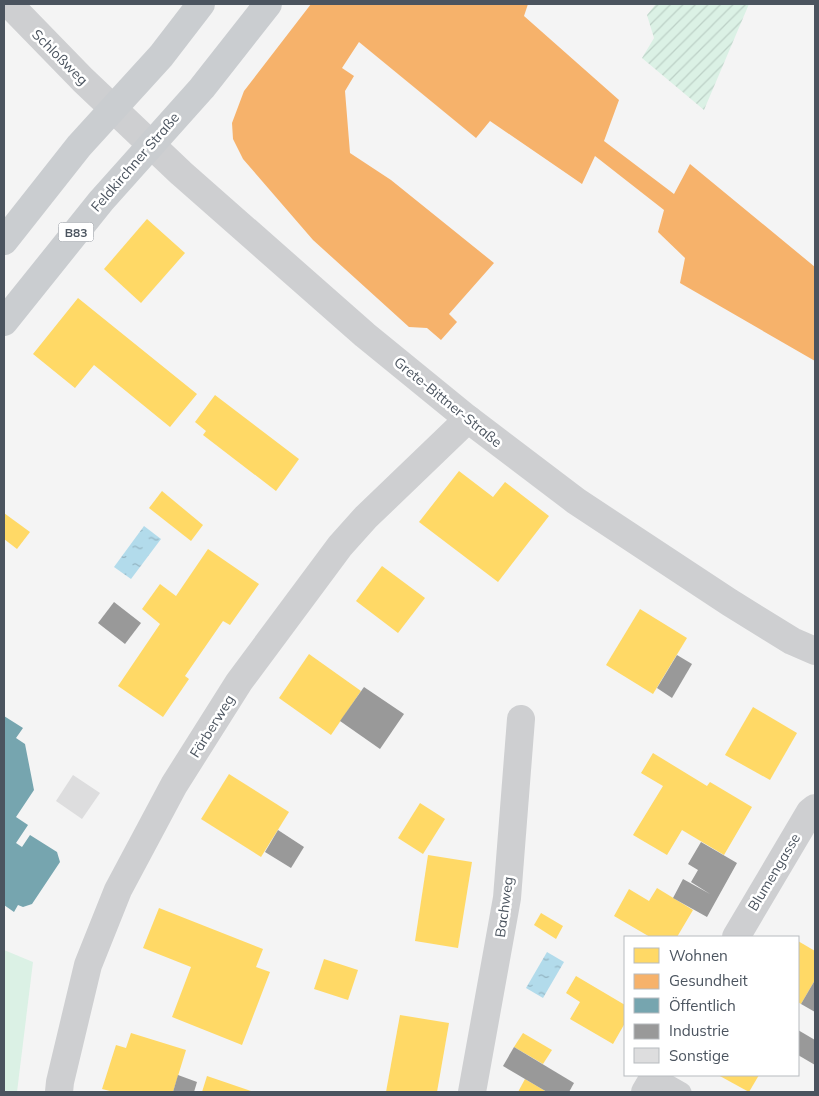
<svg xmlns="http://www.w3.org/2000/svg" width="819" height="1096" viewBox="0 0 819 1096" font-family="Mulish,sans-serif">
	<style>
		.grass { fill: #dbf1e5 }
		.garden { fill: url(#garden-furrows) }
		.water { fill: url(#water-ripples) }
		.homes { fill: #ffd966 }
		.health { fill: #f6b26b }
		.public { fill: #76a5af }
		.industry { fill: #999 }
		.building { fill: #ddddde }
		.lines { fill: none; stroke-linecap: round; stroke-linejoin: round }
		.service { stroke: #cecfd1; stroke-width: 19 }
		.minor { stroke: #cecfd1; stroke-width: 28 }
		.primary { stroke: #cacdd0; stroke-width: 28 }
		.labels { text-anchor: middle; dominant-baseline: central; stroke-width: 5; stroke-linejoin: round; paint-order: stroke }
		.shield { fill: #fff; stroke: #81878f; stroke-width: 1 }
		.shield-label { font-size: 12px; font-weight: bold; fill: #4b545f }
		.street-label { font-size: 14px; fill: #4b545f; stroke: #fff }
	</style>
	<defs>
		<pattern id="garden-furrows" width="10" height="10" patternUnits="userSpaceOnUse" patternTransform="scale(1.25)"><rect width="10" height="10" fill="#dbf1e5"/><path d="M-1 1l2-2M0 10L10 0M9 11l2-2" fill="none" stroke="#bdd1c7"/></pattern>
		<pattern id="water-ripples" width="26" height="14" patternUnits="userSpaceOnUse" patternTransform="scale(1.25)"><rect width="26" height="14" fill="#b2dbeb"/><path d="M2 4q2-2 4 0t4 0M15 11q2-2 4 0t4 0" fill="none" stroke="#93b4c2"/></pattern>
	</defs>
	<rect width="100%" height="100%" fill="#f4f4f4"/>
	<!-- grass -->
	<path class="grass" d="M4 950 33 962 17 1092H4Z"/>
	<!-- garden -->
	<path class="garden" d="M656 4H749L704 110 642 58 654 38 647 15Z"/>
	<!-- water -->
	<g class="water">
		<path d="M144 526 161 539 131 579 114 567Z"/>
		<path d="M547 952 564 962 543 998 526 988Z"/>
	</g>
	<!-- homes -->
	<g class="homes">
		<path d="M147 219 185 253 141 303 104 269Z"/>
		<path d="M78 298 197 394 170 427 94 365 75 388 33 354Z"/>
		<path d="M215 395 299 459 276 491 203 435 206 431 195 422Z"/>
		<path d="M459 471 493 497 505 482 549 516 498 582 419 522Z"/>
		<path d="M162 491 203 525 191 541 149 508Z"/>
		<path d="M4 513 30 532 17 549 4 539Z"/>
		<path d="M208 549 259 584 230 625 223 621 185 676 189 679 163 717 118 686 160 624 142 609 160 584 176 596Z"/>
		<path d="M382 566 425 598 398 633 356 601Z"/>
		<path d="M640 609 687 638 653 694 606 665Z"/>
		<path d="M309 654 361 691 331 735 279 698Z"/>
		<path d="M753 707 797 733 770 780 725 755Z"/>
		<path d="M653 753 707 786 710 782 752 807 724 855 682 830 667 855 633 835 663 786 641 773Z"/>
		<path d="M229 774 289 812 261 857 201 819Z"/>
		<path d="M420 803 445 819 423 854 398 838Z"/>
		<path d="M428 855 472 862 458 948 415 941Z"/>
		<path d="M657 888 693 910 677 937H650L614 916 629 889 649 901Z"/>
		<path d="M159 908 263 949 256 967 270 972 242 1045 172 1017 191 967 143 948Z"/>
		<path d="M541 913 563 926 556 939 534 925Z"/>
		<path d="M798 941 815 951V980L801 1004 798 1002Z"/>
		<path d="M324 959 358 970 348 1000 314 989Z"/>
		<path d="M576 976 625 1005V1023L613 1044 570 1019 580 1002 566 993Z"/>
		<path d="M400 1015 449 1023 437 1092H386Z"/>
		<path d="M131 1033 186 1050 173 1092H114L102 1089 116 1045 126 1048Z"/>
		<path d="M523 1033 552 1050 543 1064 514 1047Z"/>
		<path d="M718 1075H759L749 1092Z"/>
		<path d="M207 1076 251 1091 250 1092H202Z"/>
		<path d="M525 1079 547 1092H518Z"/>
	</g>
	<!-- health -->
	<path class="health" d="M311 4H528L524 16 619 100 604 141 674 194 690 164 815 267V361L680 283 685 258 658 232 664 210 595 156 582 184 490 121 476 138 359 42 342 68 354 76 345 91 350 153 391 180 494 263 449 314 457 322 441 340 427 328 409 327 313 240 243 159 233 139 232 123 244 91Z"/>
	<!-- public -->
	<path class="public" d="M4 716 23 728 16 738 25 744 34 790 16 817 28 825 16 843 22 847 30 835 57 852 60 862 32 904 23 907 18 905 14 912 4 905Z"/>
	<!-- industry -->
	<g class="industry">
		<path d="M114 602 141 623 125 644 98 623Z"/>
		<path d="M677 655 692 664 672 698 657 688Z"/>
		<path d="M364 687 404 714 380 749 340 721Z"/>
		<path d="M278 830 304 847 291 868 265 852Z"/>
		<path d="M701 842 737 863 707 917 673 898 683 879 710 894 691 882 698 870 688 864Z"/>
		<path d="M815 980V1012L801 1004Z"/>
		<path d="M798 1030 815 1040V1065L798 1055Z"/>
		<path d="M514 1047 574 1083 569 1092H547L503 1066Z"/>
		<path d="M178 1075 197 1082 194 1092H173Z"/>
	</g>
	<!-- building -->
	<path class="building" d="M73 775 100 793 82 819 56 801Z"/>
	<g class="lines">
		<!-- service -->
		<path class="service" d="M654 1076 682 1092"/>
		<!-- minor -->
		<g class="minor">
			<path d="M9 4 83 80 181 173 365 335 468 419 576 501 729 602 792 641 815 651"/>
			<path d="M736 937 810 812 815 808"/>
			<path d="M59 1092 60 1082 88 965 118 890 174 785 239 682 340 546 366 517 468 419"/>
			<path d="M472 1092 507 898 521 719"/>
			<path d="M645 1092 655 1075"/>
		</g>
		<!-- primary -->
		<g class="primary">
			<path d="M4 241 79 146 161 56 201 4"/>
			<path d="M4 322 101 201 202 88 268 4"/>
		</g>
	</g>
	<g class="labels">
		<!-- shield labels -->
		<rect class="shield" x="58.5" y="222.5" width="35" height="19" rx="4"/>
		<g class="shield-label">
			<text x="76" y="232">B83</text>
		</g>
		<!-- street labels -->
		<g class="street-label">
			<text transform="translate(60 57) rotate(45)">Schloßweg</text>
			<text transform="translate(135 162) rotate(-49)">Feldkirchner Straße</text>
			<text transform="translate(448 402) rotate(39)">Grete-Bittner-Straße</text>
			<text transform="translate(212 726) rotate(-58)">Färberweg</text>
			<text transform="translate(774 872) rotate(-59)">Blumengasse</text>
			<text transform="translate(504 907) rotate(-82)">Bachweg</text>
		</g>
	</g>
	<!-- border -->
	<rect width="819" height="1096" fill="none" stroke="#4b545f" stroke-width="10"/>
	<!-- legend -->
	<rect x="624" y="936" width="175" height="140" fill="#ffffff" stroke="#b7bbbf"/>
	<rect x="634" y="948" width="25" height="15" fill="#ffd966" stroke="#b7bbbf"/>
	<text x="669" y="961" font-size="15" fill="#4b545f">Wohnen</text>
	<rect x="634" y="974" width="25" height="15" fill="#f6b26b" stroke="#b7bbbf"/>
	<text x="669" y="986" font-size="15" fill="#4b545f">Gesundheit</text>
	<rect x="634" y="998" width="25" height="15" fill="#76a5af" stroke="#b7bbbf"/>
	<text x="669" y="1011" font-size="15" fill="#4b545f">Öffentlich</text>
	<rect x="634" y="1024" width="25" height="15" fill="#999999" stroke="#b7bbbf"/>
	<text x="669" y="1036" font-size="15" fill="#4b545f">Industrie</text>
	<rect x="634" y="1048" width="25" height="15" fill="#ddddde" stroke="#b7bbbf"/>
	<text x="669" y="1061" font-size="15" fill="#4b545f">Sonstige</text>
</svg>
